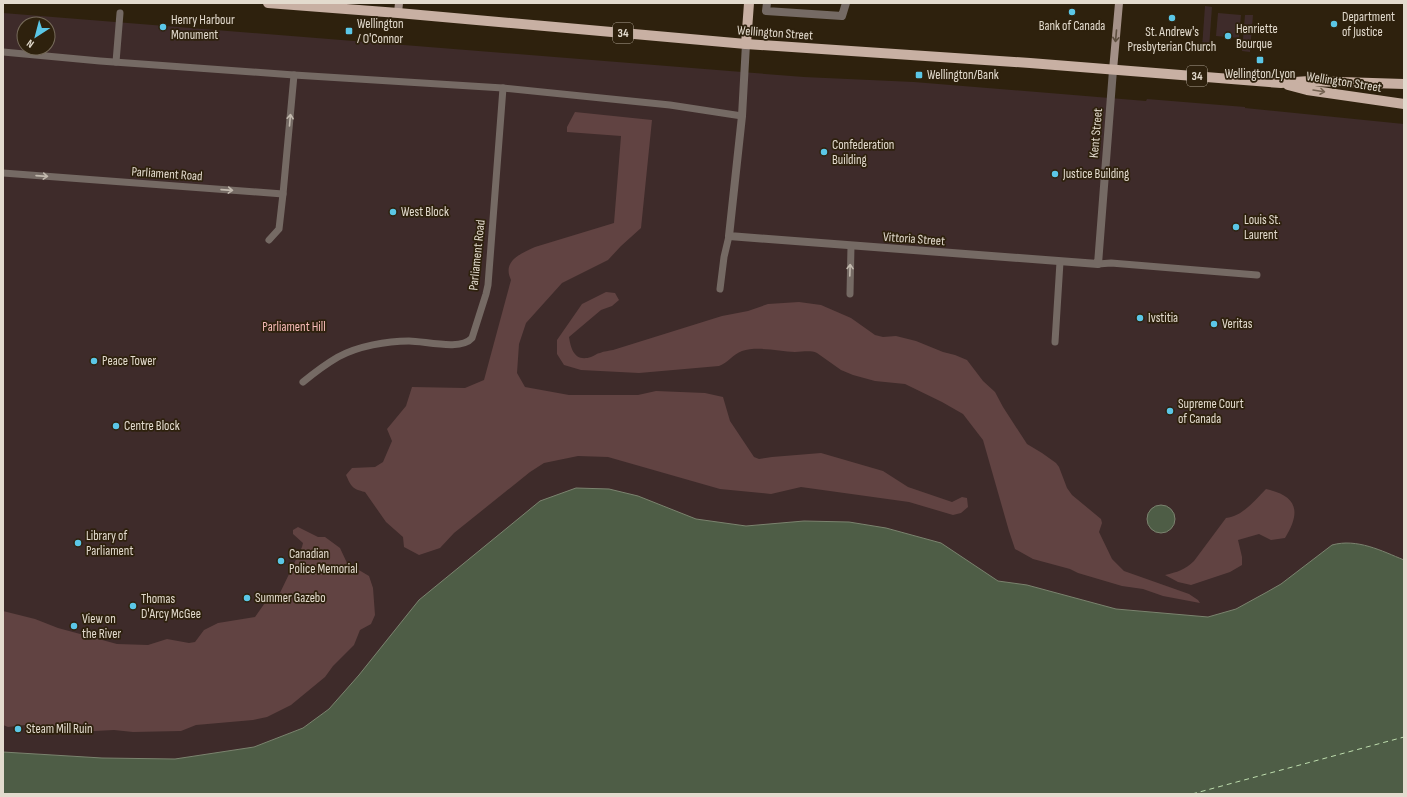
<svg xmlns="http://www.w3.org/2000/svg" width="1407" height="797" viewBox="0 0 1407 797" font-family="'Sofia Sans Condensed',sans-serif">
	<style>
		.green { fill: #3e2b2a; fill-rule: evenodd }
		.forest { fill: #614342 }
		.water { fill: #4e5d46; stroke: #7b836f }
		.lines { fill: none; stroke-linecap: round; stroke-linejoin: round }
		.ferry { stroke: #bddcad; stroke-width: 1; stroke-dasharray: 5 4; stroke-linecap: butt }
		.lane { stroke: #756a64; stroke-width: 7 }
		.street { stroke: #756a64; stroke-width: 8 }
		.secondary { stroke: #a49188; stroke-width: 8 }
		.primary { stroke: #c8b0a3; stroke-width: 10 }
		.oneway { stroke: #5d4e3e }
		.oneway2 { stroke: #736150 }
		.oneway3 { stroke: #c2b9ae }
		.poi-dot { fill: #5bc7e7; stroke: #2e210d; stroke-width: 1.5 }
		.labels { text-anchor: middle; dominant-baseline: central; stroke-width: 3.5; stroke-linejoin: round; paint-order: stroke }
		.shield { fill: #2e210d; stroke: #ada394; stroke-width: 1 }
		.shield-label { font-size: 12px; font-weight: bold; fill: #e3dbce }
		.poi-label { font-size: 13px; fill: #e3dbce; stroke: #2e210d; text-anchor: start }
		.street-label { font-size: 13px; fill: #e3dbce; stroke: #2e210d }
		.park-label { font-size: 13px; fill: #f9bcb9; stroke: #2e210d }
	</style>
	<rect width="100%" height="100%" fill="#2e210d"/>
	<!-- green -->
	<g class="green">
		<path d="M1205 6 1212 7 1209 48H1202Z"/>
		<path d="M3 13 804 77 914 82 1146 101 1147 99 1245 107V108L1404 124V560L1382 551 1333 545 1281 584 1267 592 1236 609 1208 617 1116 609 1027 585 998 581 941 543 886 528 849 522 804 521 746 526 696 519 638 496 359 675 329 709 303 728 254 747 175 759 102 758 3 752ZM24 24H48V48H24Z"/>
		<path d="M1218 13 1241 15 1239 38 1216 36Z"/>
		<path d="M1245 15H1253L1250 52 1242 51Z"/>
	</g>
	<!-- forest -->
	<g class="forest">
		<path d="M575 112 652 120 641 228 621 246 608 260 562 283 526 323 519 344 517 373 525 387 569 395H638L656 391 705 393 723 397 730 421 754 457 759 459 772 457 821 453 883 471 908 487 952 502 962 497 967 498 968 507 961 513 953 515 909 502 801 487 771 494 720 489 608 457 578 456 544 463 530 472 454 533 440 548 419 555 404 547 403 537 386 522 365 492C352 489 351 486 346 475L352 468 375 467 383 462 392 441 387 429 406 406 412 387 465 388 484 380 511 280C502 261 520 254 535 247L614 223 621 136 567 132V127Z"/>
		<path d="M606 292 615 293 619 300 612 306 601 310 569 337C571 350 575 362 591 357 594 356 597 353 600 353 604 351 609 351 613 350L722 316 748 311 768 304 799 302 821 305 851 318 875 335 883 337 896 336 916 341 943 352 955 355 967 360 983 381 995 392 1003 407 1027 444 1042 453 1056 463 1059 467 1067 488 1072 495 1101 519 1102 523 1099 532 1112 559 1124 571 1189 594 1198 600 1200 603 1163 596 1143 589 1122 586 1078 573 1070 569 1033 559 1015 549 1009 531 983 440 963 414 942 402 905 384 875 381 853 375 841 370 817 353C810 350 803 352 795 352 779 351 757 346 742 351 733 354 728 363 719 366L639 373 581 370 564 365 557 354V340L582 304Z"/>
		<path d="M1266 489C1298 496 1301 512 1285 538L1271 540 1259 534 1238 540 1242 557V565L1230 572 1191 585 1178 582 1165 575C1177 572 1185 570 1194 561L1226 518C1243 516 1254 501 1266 489Z"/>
		<path d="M298 527 318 537H325L340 548 347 563 369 576 373 588 375 615 371 624 360 630 354 645 333 666 325 677 291 705 267 717 253 720 196 725 181 731 133 732 114 730 54 733 34 730 25 725 8 727 3 725V611L35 619 58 628 117 644 148 645 167 639 189 643 195 642 204 630 218 623 255 617 267 600 279 595 302 547 303 543 293 534V530Z"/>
	</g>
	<!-- water -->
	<g class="water">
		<path d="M576 488 609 489 638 496 696 519 746 526 804 521 849 522 886 528 941 543 998 581 1027 585 1116 609 1208 617 1236 609 1267 592 1281 584 1332 545C1357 538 1382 551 1404 560V794H3V752L102 758 175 759 254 747 303 728 329 709 359 675 419 600 540 501Z"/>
		<circle cx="1161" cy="519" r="14"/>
	</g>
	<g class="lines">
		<!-- ferry -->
		<path class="ferry" d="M1192 794 1404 737"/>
		<!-- lane -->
		<g class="lane">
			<path d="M3 52 100 61 294 75 503 88 670 105 742 116"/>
			<path d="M116 62 120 13"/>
			<path d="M3 173 283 194 294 75"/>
			<path d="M269 240 279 229 283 194"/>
			<path d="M1098 264 1111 263 1257 275"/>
			<path d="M720 289 724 257 729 236"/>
			<path d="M850 294 851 246"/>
			<path d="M1055 342 1060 262"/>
			<path d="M303 382C314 373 326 364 338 357 358 346 387 341 409 341 425 341 461 351 472 338L486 294 488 285 503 88"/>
		</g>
		<!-- street -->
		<g class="street">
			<path d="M767 3 766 11 842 16 846 3"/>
			<path d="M746 44 742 116 729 236 1098 264 1113 70"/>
		</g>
		<!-- secondary -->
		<g class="secondary">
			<path d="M398 13 399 3"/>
			<path d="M1113 70 1119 3"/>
		</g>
		<!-- primary -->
		<g class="primary">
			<path d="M268 3 398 13 746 44 1030 63 1281 83 1309 81 1404 84"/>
			<path d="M746 44 749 3"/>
			<path d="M1288 85 1307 90 1404 104"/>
		</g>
	</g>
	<!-- one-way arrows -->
	<defs><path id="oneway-shaft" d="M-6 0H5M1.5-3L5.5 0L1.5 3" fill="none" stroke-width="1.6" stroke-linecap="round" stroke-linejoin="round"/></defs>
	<use class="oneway" href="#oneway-shaft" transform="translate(1116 36) rotate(95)"/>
	<use class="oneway2" href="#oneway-shaft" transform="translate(1319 91) rotate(9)"/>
	<g class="oneway3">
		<use href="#oneway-shaft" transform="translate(290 120) rotate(-85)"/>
		<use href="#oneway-shaft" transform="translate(42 176) rotate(4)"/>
		<use href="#oneway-shaft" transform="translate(227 190) rotate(4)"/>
		<use href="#oneway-shaft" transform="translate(850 270) rotate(-88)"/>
	</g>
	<!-- markers -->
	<g class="poi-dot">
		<circle cx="1072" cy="12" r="4"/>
		<circle cx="1172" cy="18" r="4"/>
		<circle cx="1334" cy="24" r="4"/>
		<circle cx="163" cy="27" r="4"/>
		<rect x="345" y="27" width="8" height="8" rx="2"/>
		<circle cx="1228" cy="36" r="4"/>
		<rect x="1256" y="56" width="8" height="8" rx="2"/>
		<rect x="915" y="71" width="8" height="8" rx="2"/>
		<circle cx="824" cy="152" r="4"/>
		<circle cx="1055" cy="174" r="4"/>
		<circle cx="393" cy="212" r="4"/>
		<circle cx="1236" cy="227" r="4"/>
		<circle cx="1140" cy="318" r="4"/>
		<circle cx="1214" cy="324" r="4"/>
		<circle cx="94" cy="361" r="4"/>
		<circle cx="1170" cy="411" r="4"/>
		<circle cx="116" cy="426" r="4"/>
		<circle cx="78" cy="543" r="4"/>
		<circle cx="281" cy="561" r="4"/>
		<circle cx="247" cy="598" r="4"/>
		<circle cx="133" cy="606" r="4"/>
		<circle cx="74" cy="626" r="4"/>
		<circle cx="18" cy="729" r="4"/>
	</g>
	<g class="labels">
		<!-- shield labels -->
		<g class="shield">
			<rect x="613" y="23" width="20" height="20" rx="3"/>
			<rect x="1187" y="66" width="20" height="20" rx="3"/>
		</g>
		<g class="shield-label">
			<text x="623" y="33">34</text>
			<text x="1197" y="76">34</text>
		</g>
		<!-- poi labels -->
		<g class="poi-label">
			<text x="1342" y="17">Department<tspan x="1342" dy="15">of Justice</tspan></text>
			<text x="171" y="20">Henry Harbour<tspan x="171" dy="15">Monument</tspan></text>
			<text x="357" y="24">Wellington<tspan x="357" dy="15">/ O'Connor</tspan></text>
			<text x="1072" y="26" text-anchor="middle">Bank of Canada</text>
			<text x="1236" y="29">Henriette<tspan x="1236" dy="15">Bourque</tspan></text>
			<text x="1172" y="32" text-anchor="middle">St. Andrew's<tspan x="1172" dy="15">Presbyterian Church</tspan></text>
			<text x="1260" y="74" text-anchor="middle">Wellington/Lyon</text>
			<text x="927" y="75">Wellington/Bank</text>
			<text x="832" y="145">Confederation<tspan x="832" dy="15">Building</tspan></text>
			<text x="1063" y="174">Justice Building</text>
			<text x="401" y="212">West Block</text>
			<text x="1244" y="220">Louis St.<tspan x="1244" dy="15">Laurent</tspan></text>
			<text x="1148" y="318">Ivstitia</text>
			<text x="1222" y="324">Veritas</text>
			<text x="102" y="361">Peace Tower</text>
			<text x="1178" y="404">Supreme Court<tspan x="1178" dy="15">of Canada</tspan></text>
			<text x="124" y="426">Centre Block</text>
			<text x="86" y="536">Library of<tspan x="86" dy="15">Parliament</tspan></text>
			<text x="289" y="554">Canadian<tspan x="289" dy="15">Police Memorial</tspan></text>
			<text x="255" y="598">Summer Gazebo</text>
			<text x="141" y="599">Thomas<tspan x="141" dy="15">D'Arcy McGee</tspan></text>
			<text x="82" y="619">View on<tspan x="82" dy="15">the River</tspan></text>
			<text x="26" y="729">Steam Mill Ruin</text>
		</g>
		<!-- street labels -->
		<g class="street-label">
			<text transform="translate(775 33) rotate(4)">Wellington Street</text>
			<text transform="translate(1344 82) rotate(9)">Wellington Street</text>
			<text transform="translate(1096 133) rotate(-85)">Kent Street</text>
			<text transform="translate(167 174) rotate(4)">Parliament Road</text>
			<text transform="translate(914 239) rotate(4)">Vittoria Street</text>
			<text transform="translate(477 255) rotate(-84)">Parliament Road</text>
		</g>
		<!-- park labels -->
		<g class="park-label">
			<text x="294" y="327">Parliament Hill</text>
		</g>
	</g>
	<!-- border -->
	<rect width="1407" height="797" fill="none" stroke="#e3dbce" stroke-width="8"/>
	<!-- north arrow -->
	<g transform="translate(36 36) rotate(216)"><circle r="19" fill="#2e210d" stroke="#766b5a"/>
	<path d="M0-3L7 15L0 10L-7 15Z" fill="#5bc7e7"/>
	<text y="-6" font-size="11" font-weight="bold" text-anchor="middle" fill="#e3dbce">N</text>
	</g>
</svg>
